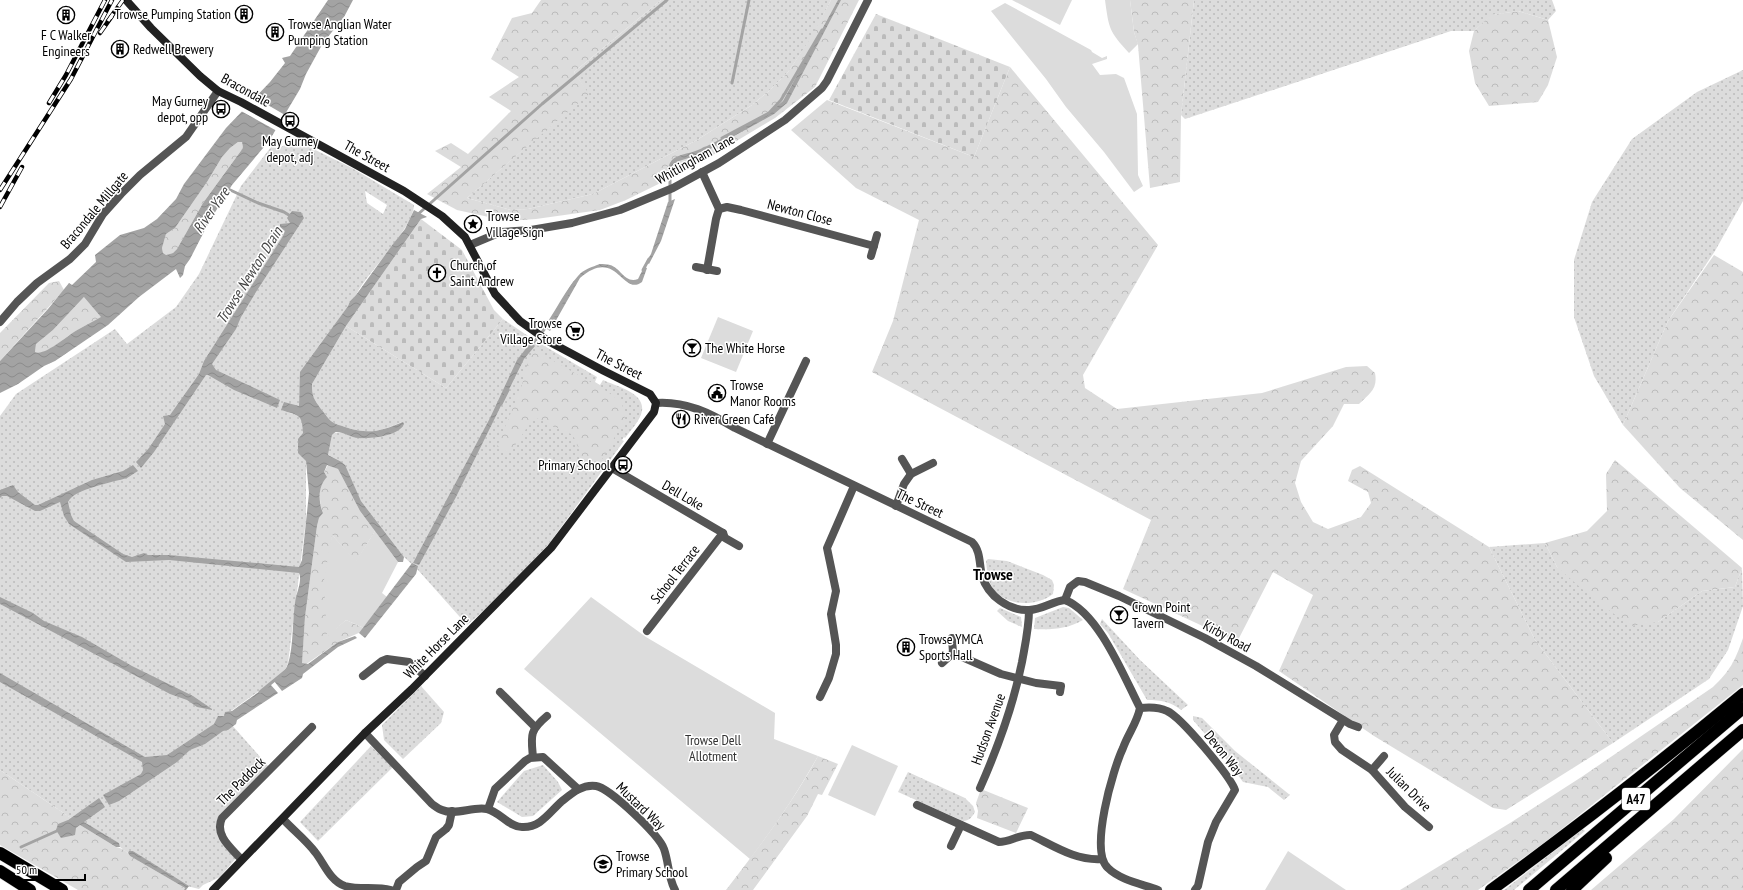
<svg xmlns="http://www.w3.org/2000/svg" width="1743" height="890" viewBox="0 0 1743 890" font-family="'PT Sans Narrow',sans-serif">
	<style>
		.grass { fill: url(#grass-dots); fill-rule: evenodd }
		.forest { fill: url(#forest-crowns) }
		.cemetery { fill: url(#cemetery-stones) }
		.garden { fill: #dcdcdc }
		.water { fill: url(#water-waves); fill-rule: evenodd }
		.pier { fill: #fff }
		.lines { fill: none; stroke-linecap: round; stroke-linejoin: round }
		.stream { stroke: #a3a3a3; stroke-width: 3 }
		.highway-casing { stroke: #dbdbdb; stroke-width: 13 }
		.street { stroke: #555; stroke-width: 8 }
		.secondary { stroke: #222; stroke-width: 8 }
		.highway { stroke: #000; stroke-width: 12 }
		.rail-casing { stroke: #000; stroke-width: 4.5 }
		.rail { stroke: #fff; stroke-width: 3; stroke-dasharray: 9; stroke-linecap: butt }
		.labels { text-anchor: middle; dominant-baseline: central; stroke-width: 3; stroke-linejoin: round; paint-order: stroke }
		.shield { fill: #fff; stroke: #4c4c4c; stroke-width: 1 }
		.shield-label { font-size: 13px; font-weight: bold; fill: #000 }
		.poi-label { font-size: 14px; fill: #000; stroke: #fff; text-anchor: start }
		.street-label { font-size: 14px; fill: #000; stroke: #fff }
		.park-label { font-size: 14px; fill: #333; stroke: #fff }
		.water-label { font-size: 15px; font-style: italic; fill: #444; stroke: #fff }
		.quarter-label { font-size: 16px; font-weight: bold; fill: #000; stroke: #fff }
	</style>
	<defs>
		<pattern id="grass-dots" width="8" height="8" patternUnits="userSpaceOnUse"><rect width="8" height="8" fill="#dcdcdc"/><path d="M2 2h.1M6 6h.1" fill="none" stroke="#bbb" stroke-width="1.8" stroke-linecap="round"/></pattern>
		<pattern id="forest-crowns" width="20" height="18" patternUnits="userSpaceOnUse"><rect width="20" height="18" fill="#dcdcdc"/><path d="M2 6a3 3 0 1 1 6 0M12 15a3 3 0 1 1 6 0" fill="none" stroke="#bbb"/></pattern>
		<pattern id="cemetery-stones" width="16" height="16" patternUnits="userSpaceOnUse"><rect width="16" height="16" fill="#dcdcdc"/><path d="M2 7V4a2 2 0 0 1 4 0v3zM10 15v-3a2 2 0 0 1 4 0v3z" fill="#bbb"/></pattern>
		<pattern id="water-waves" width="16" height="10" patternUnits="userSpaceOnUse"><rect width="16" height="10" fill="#a3a3a3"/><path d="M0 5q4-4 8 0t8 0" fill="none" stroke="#8b8b8b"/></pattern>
	</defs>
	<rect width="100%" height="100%" fill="#fff"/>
	<!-- grass -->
	<g class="grass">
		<path d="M661 0H831L812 37 788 72 769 91 752 105 697 140 593 194 528 209 511 210 467 198 588 94 574 72Z"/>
		<path d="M1194 0H1552L1556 11 1548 20 1518 11 1492 15 1474 31H1451L1185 119 1181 115Z"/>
		<path d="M1743 70V201L1715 251 1668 321 1623 425 1594 376 1574 317V260L1592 202 1632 139 1697 92Z"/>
		<path d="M295 140 352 168 414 205C413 229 368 271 356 295L350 301 348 306 301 372 299 407 281 410 299 416 302 420 306 461V520L288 663 284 673 224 716 269 767 218 819 237 857 220 877 203 885 199 889 187 886 133 851 128 853 120 847 119 843 83 822 99 798 71 818 0 770V416L16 394 115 329 127 344 176 307 199 274 241 186 271 147 279 148ZM365 191 387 205 383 214 367 203Z"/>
		<path d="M503 319 531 338 597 377 595 382 600 385 603 380C615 386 645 392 642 411 640 421 631 430 625 438L624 437 622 440 624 441 548 545 488 607 467 625 418 570 404 557 361 501 340 461 328 455 332 435C339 428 350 438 359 438 378 440 386 432 402 422 381 431 369 435 345 427 340 425 333 424 329 419 326 416 324 412 321 409 314 399 312 397 312 384L346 326 446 388Z"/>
		<path d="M1545 543 1557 567 1658 622 1702 591 1735 587 1742 568 1743 606 1728 650 1709 679 1613 743 1535 640 1489 547Z"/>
		<path d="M988 559 1007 561 1043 575 1052 580 1054 585 1053 594C1035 608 1001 607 990 583 987 576 987 568 986 561Z"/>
		<path d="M1063 607 1069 608 1083 620C1067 629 1052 630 1034 629L1035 618Z"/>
		<path d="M1000 608 1021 617 1022 627 1008 621 997 611Z"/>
		<path d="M1102 619 1140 660 1188 705 1181 710C1171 702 1161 700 1147 700L1108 633 1100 624Z"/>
		<path d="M421 686 444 712 441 723 403 759 384 740 382 725Z"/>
		<path d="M1193 716 1202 718 1235 751 1290 795 1284 800 1268 787 1243 782 1223 755 1222 749 1217 743 1211 741 1193 720Z"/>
		<path d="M371 746 393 767 318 841 300 822Z"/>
		<path d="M543 765 558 782 562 790 533 816 522 817 497 802 524 771Z"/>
		<path d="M908 772 965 798 973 806 975 812C972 817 969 821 963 821L898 792Z"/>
		<path d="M1583 829 1585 831 1514 890H1504Z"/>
	</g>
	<!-- forest -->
	<g class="forest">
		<path d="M541 0H661L574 72 589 94 467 198 511 210 528 209 593 194 697 140 752 105 769 91 788 72 810 39 831 0H859L815 87 775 118 693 167 626 200 600 210 536 219 507 221 457 210 427 194 461 167 435 151 451 143 468 154 511 111 489 97 519 77 491 59 512 18 532 13Z"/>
		<path d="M1130 0H1194L1181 115 1180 182 1150 188 1138 45 1134 32Z"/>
		<path d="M1518 11 1548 20 1557 57 1548 85 1538 102 1489 106 1475 83 1469 51 1474 31 1491 15Z"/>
		<path d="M1010 67 1158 245 1083 375 1085 388 1117 409 1262 393 1346 367 1367 366 1375 373C1378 389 1370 393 1359 404H1344L1333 426 1301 461 1295 483 1301 502 1313 522 1328 529 1361 517 1371 503 1368 492 1348 481 1352 470 1360 466 1489 547 1535 640 1613 743 1506 810 1493 808 1374 736 1279 671 1313 595 1273 572 1237 642 1123 589 1151 520 872 372 893 321 919 220 856 188 791 130 827 100 974 157Z"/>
		<path d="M238 142H242L243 148 203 203 177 249 173 253 166 255 163 253 162 248 166 234 175 228 207 182 222 157 230 148Z"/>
		<path d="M1714 255 1743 272V540L1680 488 1623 425 1668 321Z"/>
		<path d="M59 281 64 290 0 361V333L49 283Z"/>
		<path d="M85 296 102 317C92 322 82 327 74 332 62 340 51 350 38 354L35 352 36 344 53 330Z"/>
		<path d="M536 351 608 392 622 403 625 419 596 470 584 462 573 435 534 417 510 453 497 447 522 385 529 358Z"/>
		<path d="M1615 460 1742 568 1735 587 1702 591 1658 622 1630 626 1589 595 1557 567 1545 543 1587 531 1607 511 1606 474Z"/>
		<path d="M328 465 338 469 360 511 375 531 356 562 332 535 327 636 346 620 364 628 361 632 338 642 305 665 302 663V660L305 617 317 526 319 518 323 513C317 498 320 477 328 465Z"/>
		<path d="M1743 638V685L1544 843 1478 890H1400L1510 823 1583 776 1713 687C1730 671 1735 661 1743 638Z"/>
		<path d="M1743 749V890H1591L1674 819Z"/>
		<path d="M818 756 838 764 822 795 818 794 807 816 753 890H726C759 847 792 804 818 756Z"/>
		<path d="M0 770 71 818 68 820 76 828 80 825 116 847C122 848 127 851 130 856L185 888 184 890H78L0 845Z"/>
		<path d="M981 789 1028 808 1016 833 977 818 978 811 976 803Z"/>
	</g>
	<!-- cemetery -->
	<g class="cemetery">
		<path d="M876 14 1010 67 974 157 829 100Z"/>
		<path d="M421 219 462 250 494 310 503 319 446 388 346 326Z"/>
	</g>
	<!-- garden -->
	<g class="garden">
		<path d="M1012 0H1072L1060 25Z"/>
		<path d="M1105 0H1130L1134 32 1138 44 1129 53C1109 31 1109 29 1105 0Z"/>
		<path d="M1005 3 1091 50 1092 52 1102 58 1107 56V59L1092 64 1100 75 1116 74 1124 78 1137 114 1138 175 1143 186 1134 192 1104 152 1066 107 1046 79 991 11Z"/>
		<path d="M718 317 753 331 736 372 701 358Z"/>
		<path d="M375 531 398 562 382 593 387 597 364 628 346 620 327 637 324 580 332 535 356 561Z"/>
		<path d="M591 597 646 637 775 713 774 739 818 756C798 792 775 826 750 859L524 669Z"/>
		<path d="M852 745 898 766 875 816 828 795Z"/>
		<path d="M1288 851 1346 890H1265Z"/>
	</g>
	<!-- water -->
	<g class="water">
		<path d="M328 0H353L344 17 323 43 306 74 300 89 269 141 232 185 209 222 190 259 185 266 183 275 180 278 176 269 139 297 108 325 55 361 44 366 18 384 0 393V361L48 309 69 283 72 285 96 262 95 255 120 235 144 228 157 219 176 199 184 184 226 128 270 82 285 63 282 58 290 56ZM238 142H242L243 148 203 203 177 249 173 253 166 255 163 253 162 248 166 234 175 228 207 182 222 157 230 148ZM84 297 101 317C94 321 86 325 79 329 69 334 44 357 35 352L36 344 53 330Z"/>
		<path d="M838 0H841L787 103 774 114 756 124 701 154 679 161 672 171 673 178 668 181C667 174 667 166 672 160 678 154 689 154 698 150 710 145 722 138 734 132 751 122 769 114 783 101Z"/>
		<path d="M675 199 661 241 649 264 646 262 651 254 668 202Z"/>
		<path d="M414 210 427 217 421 219 346 326 312 384C312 397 314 399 321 409 324 412 326 416 329 419 333 424 340 425 345 427 369 435 381 431 403 422L404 424C399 436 371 439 358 438 351 438 344 432 337 432 334 432 334 434 332 435L328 455 340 461 345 465 361 501 404 557 403 562H398L360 511 338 469 327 465 324 472 327 477C318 486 318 501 323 513L319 518 317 526 305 617 302 663 308 664 338 642 355 636 357 638 338 647 303 674 302 678 282 691 274 681C280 676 285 672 288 664 294 646 292 617 296 597 298 590 302 579 299 573L169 560 126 562 69 524 64 516 60 502 40 511H35L7 496H2L0 498V490L13 485 18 492 35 505H38L92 480 123 471 133 465 138 471C134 473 131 476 127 478 114 482 73 489 68 502L71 515 74 521 123 554 132 557 144 553 148 555H169L299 567 302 560 309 493 306 461 298 453V439L303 433C302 413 299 416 281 410L284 402 299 406 300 372 348 306 350 301 356 295 393 244 405 229Z"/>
		<path d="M292 211 301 212 304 218 256 292 241 317 236 329 212 364 216 370 280 400 277 408 234 390 208 375H206L154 452 141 468 136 462 149 448 165 424 163 416 170 415 199 374 204 361 283 236 285 231 280 227V224L290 223 287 218Z"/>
		<path d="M600 264C603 264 607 264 610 265 621 268 625 284 638 279L644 267 647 268 642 282C622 297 617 246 580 278L550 331 544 327C559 312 565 290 578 276 584 269 592 267 600 264Z"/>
		<path d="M531 342 535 346 524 359 456 497 419 565 413 563 490 418 517 360Z"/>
		<path d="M412 563 418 566 416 574 365 638 359 633Z"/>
		<path d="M0 597 33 613 44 621 82 637 132 666 193 696 212 709V710L197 707 187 700 170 694 0 604Z"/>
		<path d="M0 673 145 757 167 755 214 724 218 716H224L225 712 232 711 270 684 278 693 237 720 236 724 228 730 223 731 205 744 190 750 177 762 119 801 109 805 103 795 141 774 143 770 142 762 0 682Z"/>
		<path d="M99 798 105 807 84 822 119 843 120 847H116L80 825 76 828 75 835 61 838 56 830 58 824 68 820Z"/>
		<path d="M129 851H133L189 886 186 890H184L185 888 130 856 128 853Z"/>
	</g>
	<!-- pier -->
	<path class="pier" d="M254 97 285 115 277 131 241 111Z"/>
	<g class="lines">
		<!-- stream -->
		<g class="stream">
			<path d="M732 83 749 0"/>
			<path d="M722 138 769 113 781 100 822 30"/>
			<path d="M226 188 258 203 284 212 292 217"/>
			<path d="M670 203V177"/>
			<path d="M416 216 542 104 667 0"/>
			<path d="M643 270 649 259"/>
			<path d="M530 346C549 328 559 303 575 282"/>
			<path d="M501 404 508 390"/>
			<path d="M260 692 287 670"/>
			<path d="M21 847 59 830"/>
		</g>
		<defs>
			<g id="highway">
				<path d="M0 853 62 890"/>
				<path d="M0 871 30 890"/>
				<path d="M1491 890C1577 827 1661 762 1743 694"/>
				<path d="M1529 890 1743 708"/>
				<path d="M1556 890 1743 730"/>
				<path d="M1572 890 1606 858"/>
			</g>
		</defs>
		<!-- highway casing -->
		<use href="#highway" class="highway-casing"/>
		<!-- street -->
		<g class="street">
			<path d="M702 172 719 209 716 219 707 270"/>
			<path d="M719 209 727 207 741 210 874 246"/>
			<path d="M470 245 501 232 531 230 572 223 620 210 673 188 719 163 785 120 822 88 827 81 868 0"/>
			<path d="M871 256 877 235"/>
			<path d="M696 267 717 271"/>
			<path d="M0 322 17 302 37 283 70 259 85 244 103 214 121 194 140 175 186 137 218 91"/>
			<path d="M656 403C686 401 710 413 735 428L972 542C981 551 979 564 982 576 988 596 1009 611 1029 610 1042 610 1053 601 1065 600"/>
			<path d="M767 444 806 361"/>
			<path d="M902 459 911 474"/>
			<path d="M612 468 723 533 725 538 739 546"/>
			<path d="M896 506 904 484 911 474 933 463"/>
			<path d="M1065 600C1099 613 1124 677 1140 708 1137 723 1128 734 1123 748 1113 769 1089 851 1108 868 1120 880 1142 884 1158 890"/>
			<path d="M1065 600 1070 587 1078 581 1085 582 1119 596 1205 638 1256 666 1350 724 1358 727"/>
			<path d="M647 631 723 533"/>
			<path d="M952 638 953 653 1001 674 1036 683 1061 686 1060 692"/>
			<path d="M942 663 953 653"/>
			<path d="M363 676 382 661 387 659 409 662 425 676"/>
			<path d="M500 692 535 727"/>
			<path d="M820 697 829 678 836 654V645L831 614 836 591 827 548 854 486"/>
			<path d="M1140 708C1149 707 1159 707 1167 711 1181 717 1230 776 1235 790L1216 822 1208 842 1198 886 1195 890"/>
			<path d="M1343 720 1334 735 1335 742 1342 750 1372 770 1405 807 1429 827"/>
			<path d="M365 733 432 804C435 806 438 809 442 810 455 816 473 806 487 809 500 812 509 827 522 827 540 828 549 813 561 802 571 794 582 784 596 786 610 788 659 835 664 849 669 863 668 877 675 890"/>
			<path d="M533 757C531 736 529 731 547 716"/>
			<path d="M1372 770 1384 756"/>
			<path d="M980 788C999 745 1013 707 1022 662 1025 645 1029 628 1029 610"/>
			<path d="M917 805 999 842C1010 842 1020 834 1031 835 1054 846 1076 861 1102 859"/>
			<path d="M488 809 495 789 525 761 530 758 543 757 578 789"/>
			<path d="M283 819C293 830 306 840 315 852 324 863 330 881 345 886 360 890 376 886 391 890"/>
			<path d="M951 846 961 825"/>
			<path d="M241 859C231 848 214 835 222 818L312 727"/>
			<path d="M396 890 399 882 417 867 426 861 436 837 446 829 449 825 452 811"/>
		</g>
		<!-- secondary -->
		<path class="secondary" d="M126 0 151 28 200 76 218 91 241 102 404 191 442 216 465 237 495 294 520 321 548 341 604 371 650 394 656 403 654 412 551 548 412 689 365 733 213 890"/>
		<!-- highway -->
		<use href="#highway" class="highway"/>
		<defs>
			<g id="rail">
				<path d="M108 21 123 0"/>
				<path d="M100 33 112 16"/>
				<path d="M49 103 66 75 105 0"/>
				<path d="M0 190 71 79 112 0"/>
				<path d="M0 207 22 167"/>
			</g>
		</defs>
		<!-- rail casing -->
		<use href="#rail" class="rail-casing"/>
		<!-- rail -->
		<use href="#rail" class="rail"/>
	</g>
	<!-- icons -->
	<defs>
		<symbol id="building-ring" viewBox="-11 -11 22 22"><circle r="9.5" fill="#fff" stroke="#000" stroke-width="1.5"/><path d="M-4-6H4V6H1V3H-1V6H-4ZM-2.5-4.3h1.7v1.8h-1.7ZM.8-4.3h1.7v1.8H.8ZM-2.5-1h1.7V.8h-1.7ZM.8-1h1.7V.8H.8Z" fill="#000"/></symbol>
		<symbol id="bus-ring" viewBox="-11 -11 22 22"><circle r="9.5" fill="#fff" stroke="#000" stroke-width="1.5"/><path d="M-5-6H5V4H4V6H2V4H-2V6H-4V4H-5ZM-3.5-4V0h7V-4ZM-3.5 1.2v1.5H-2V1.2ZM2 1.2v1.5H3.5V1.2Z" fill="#000"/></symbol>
		<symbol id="sight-ring" viewBox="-11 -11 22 22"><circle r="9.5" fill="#fff" stroke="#000" stroke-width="1.5"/><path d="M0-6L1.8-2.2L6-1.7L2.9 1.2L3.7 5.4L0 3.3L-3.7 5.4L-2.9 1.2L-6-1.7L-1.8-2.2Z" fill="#000"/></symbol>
		<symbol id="church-ring" viewBox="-11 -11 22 22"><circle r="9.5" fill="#fff" stroke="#000" stroke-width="1.5"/><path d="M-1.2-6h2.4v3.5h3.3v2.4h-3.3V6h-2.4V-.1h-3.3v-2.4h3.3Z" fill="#000"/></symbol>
		<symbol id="supermarket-ring" viewBox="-11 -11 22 22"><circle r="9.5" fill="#fff" stroke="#000" stroke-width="1.5"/><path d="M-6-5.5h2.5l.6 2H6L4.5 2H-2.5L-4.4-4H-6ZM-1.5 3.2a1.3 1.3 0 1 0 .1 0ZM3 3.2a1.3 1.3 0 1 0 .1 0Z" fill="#000"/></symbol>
		<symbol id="bar-ring" viewBox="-11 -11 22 22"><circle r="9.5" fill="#fff" stroke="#000" stroke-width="1.5"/><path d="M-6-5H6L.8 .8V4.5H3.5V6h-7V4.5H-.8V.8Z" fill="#000"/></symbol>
		<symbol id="civic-ring" viewBox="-11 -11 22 22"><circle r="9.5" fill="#fff" stroke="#000" stroke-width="1.5"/><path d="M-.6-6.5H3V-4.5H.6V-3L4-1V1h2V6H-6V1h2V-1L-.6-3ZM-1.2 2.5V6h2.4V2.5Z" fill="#000"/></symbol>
		<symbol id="restaurant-ring" viewBox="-11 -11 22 22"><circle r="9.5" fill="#fff" stroke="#000" stroke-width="1.5"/><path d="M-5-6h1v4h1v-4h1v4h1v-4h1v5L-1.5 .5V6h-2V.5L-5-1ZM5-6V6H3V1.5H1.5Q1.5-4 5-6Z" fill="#000"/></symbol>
		<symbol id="school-ring" viewBox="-11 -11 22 22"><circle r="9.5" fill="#fff" stroke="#000" stroke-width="1.5"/><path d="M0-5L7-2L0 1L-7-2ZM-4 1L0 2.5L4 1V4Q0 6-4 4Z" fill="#000"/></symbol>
	</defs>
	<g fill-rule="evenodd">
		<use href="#building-ring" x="234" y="4" width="20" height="20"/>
		<use href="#building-ring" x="56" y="5" width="20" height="20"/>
		<use href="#building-ring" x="265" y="22" width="20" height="20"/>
		<use href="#building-ring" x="110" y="39" width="20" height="20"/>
		<use href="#bus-ring" x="211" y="99" width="20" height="20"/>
		<use href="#bus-ring" x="280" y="111" width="20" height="20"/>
		<use href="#sight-ring" x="463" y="214" width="20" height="20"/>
		<use href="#church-ring" x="427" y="263" width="20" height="20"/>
		<use href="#supermarket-ring" x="565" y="321" width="20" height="20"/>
		<use href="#bar-ring" x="682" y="338" width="20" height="20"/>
		<use href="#civic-ring" x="707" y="383" width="20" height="20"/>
		<use href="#restaurant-ring" x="671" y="409" width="20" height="20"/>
		<use href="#bus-ring" x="613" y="455" width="20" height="20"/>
		<use href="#bar-ring" x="1109" y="605" width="20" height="20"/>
		<use href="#building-ring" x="896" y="637" width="20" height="20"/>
		<use href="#school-ring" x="593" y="854" width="20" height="20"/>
	</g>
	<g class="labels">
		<!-- shield labels -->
		<rect class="shield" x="1622" y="788" width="28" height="22" rx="3"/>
		<g class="shield-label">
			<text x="1636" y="799">A47</text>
		</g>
		<!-- poi labels -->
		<g class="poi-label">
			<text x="231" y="14" text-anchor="end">Trowse Pumping Station</text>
			<text x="288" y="24">Trowse Anglian Water<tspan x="288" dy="16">Pumping Station</tspan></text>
			<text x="66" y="35" text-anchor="middle">F C Walker<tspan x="66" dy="16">Engineers</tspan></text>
			<text x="133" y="49">Redwell Brewery</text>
			<text x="208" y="101" text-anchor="end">May Gurney<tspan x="208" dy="16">depot, opp</tspan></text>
			<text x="290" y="141" text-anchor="middle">May Gurney<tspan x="290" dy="16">depot, adj</tspan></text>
			<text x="486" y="216">Trowse<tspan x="486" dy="16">Village Sign</tspan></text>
			<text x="450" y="265">Church of<tspan x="450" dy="16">Saint Andrew</tspan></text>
			<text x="562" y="323" text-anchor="end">Trowse<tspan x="562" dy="16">Village Store</tspan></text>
			<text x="705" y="348">The White Horse</text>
			<text x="730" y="385">Trowse<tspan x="730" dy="16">Manor Rooms</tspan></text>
			<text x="694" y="419">River Green Café</text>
			<text x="610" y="465" text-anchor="end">Primary School</text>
			<text x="1132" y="607">Crown Point<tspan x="1132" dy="16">Tavern</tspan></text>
			<text x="919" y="639">Trowse YMCA<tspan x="919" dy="16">Sports Hall</tspan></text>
			<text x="616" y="856">Trowse<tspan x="616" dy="16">Primary School</tspan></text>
		</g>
		<!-- street labels -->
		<g class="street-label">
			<text transform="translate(246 90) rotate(29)">Bracondale</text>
			<text transform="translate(367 156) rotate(29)">The Street</text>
			<text transform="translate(695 159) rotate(-29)">Whitlingham Lane</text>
			<text transform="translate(94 210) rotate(-50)">Bracondale Millgate</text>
			<text transform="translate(800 212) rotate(15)">Newton Close</text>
			<text transform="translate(619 364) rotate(27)">The Street</text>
			<text transform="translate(683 495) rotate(30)">Dell Loke</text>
			<text transform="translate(920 503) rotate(25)">The Street</text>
			<text transform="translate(675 574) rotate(-52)">School Terrace</text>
			<text transform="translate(1227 636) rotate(28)">Kirby Road</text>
			<text transform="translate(436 646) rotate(-45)">White Horse Lane</text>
			<text transform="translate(988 729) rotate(-70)">Hudson Avenue</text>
			<text transform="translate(1224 753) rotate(51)">Devon Way</text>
			<text transform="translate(241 781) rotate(-45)">The Paddock</text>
			<text transform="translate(1409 789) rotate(45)">Julian Drive</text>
			<text transform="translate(641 806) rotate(44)">Mustard Way</text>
		</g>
		<!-- park labels -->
		<g class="park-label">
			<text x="713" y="740">Trowse Dell<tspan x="713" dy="16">Allotment</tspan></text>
		</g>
		<!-- water labels -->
		<g class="water-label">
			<text transform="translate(211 210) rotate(-55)">River Yare</text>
			<text transform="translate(249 275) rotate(-58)">Trowse Newton Drain</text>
		</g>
		<!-- quarter labels -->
		<g class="quarter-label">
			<text x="993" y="574">Trowse</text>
		</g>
	</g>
	<!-- scale -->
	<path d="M10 874v6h75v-6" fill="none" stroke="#000000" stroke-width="2"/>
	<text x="16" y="874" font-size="12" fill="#000000" stroke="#ffffff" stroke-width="3" paint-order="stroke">50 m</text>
</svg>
